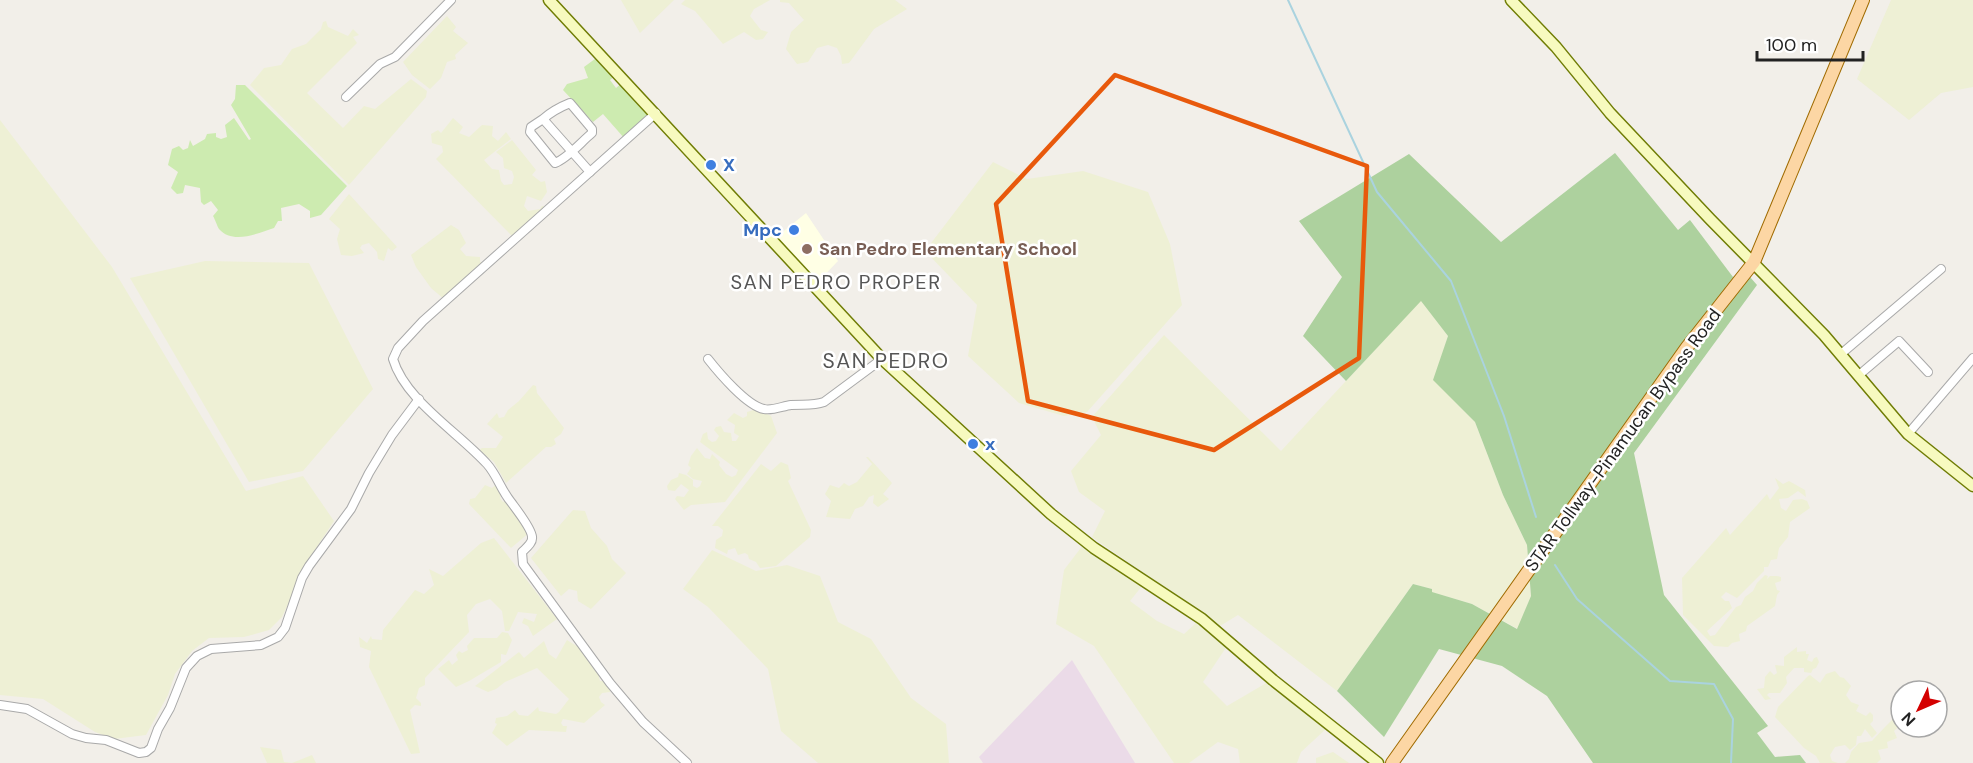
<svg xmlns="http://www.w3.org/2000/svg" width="1973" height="763" viewBox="0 0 1973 763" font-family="'DM Sans',sans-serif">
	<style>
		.industrial { fill: #ebdbe8 }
		.education { fill: #ffffe5 }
		.farmland { fill: #eef0d5 }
		.grass { fill: #cdebb0 }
		.forest { fill: #add19e }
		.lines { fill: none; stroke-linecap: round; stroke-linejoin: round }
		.stream { stroke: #aad3df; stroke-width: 2 }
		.street-casing { stroke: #a9a9a9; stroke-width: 10 }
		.secondary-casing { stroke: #707d05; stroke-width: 13 }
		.primary-casing { stroke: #a06b00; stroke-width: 14 }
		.street { stroke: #fff; stroke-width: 8 }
		.secondary { stroke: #f7fabf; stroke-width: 10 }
		.primary { stroke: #fcd6a4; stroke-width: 12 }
		.marked { fill: none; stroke: #e8590c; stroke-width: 4.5; stroke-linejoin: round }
		.shop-dot { fill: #3f7fe0; stroke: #fff; stroke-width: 2 }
		.education-dot { fill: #8d6e63; stroke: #fff; stroke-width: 2 }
		.labels { text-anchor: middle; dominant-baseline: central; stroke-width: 5; stroke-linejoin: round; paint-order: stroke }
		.shop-label { font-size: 18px; font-weight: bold; fill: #366cbe; stroke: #fff; text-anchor: start }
		.education-label { font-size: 18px; font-weight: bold; fill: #785e54; stroke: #fff; text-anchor: start }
		.street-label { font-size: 18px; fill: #222; stroke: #fff }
		.neighbourhood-label { font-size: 20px; letter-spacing: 1.5px; fill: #555; stroke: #fff }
		.quarter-label { font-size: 21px; letter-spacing: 1.5px; fill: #555; stroke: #fff }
	</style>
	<rect width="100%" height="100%" fill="#f2efe9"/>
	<!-- industrial -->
	<path class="industrial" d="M1072 660 1135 763H983L979 757Z"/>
	<!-- education -->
	<path class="education" d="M806 213 838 261 817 283 775 238Z"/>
	<!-- farmland -->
	<g class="farmland">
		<path d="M621 0H674L640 33Z"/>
		<path d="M685 0H770L754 9 750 16 761 30 768 32 763 39 756 40 744 32 723 44 695 11 681 4Z"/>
		<path d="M780 0H895L907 9 874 29 849 63 842 64 841 56 837 48 828 45 817 48 808 62 797 64 786 49 791 32 804 20 789 3 780 2Z"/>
		<path d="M1891 0H1973V87L1941 93 1909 120 1857 79Z"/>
		<path d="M447 16 456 27 453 31 468 43 455 55 456 59 447 62 441 78 430 89 412 75 403 62Z"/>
		<path d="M326 21 328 27 348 36 353 29 359 35 353 37 357 43 307 93 343 128 364 106 375 109 411 79 427 91 426 97 349 185 250 85 264 68 281 65 292 49 306 44 321 29 323 22Z"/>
		<path d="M453 118 463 127 459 133 469 137 482 125 493 126 492 136 498 141 506 132 511 139 484 160 492 169 499 170 501 181 504 185 512 184 514 177 512 171 504 168 503 158 496 152 512 140 536 170 532 175 541 182 545 181 547 192 541 201 527 196 524 206 528 211 540 209 542 206 548 207 512 236 436 159 443 152 442 146 432 143 431 134 438 130 441 133Z"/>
		<path d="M0 120 112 267 246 491 303 476 334 521 311 556 282 617 269 630 244 637 209 638 192 651 175 674 168 695 146 735 114 739 95 732 43 699 0 695Z"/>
		<path d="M993 162 1027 179 1083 171 1148 192 1170 244 1182 305 1087 412 1064 416 1019 403 968 356 977 305 925 251Z"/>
		<path d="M349 194 397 247 392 251 388 248 384 261 378 259 377 252 369 243 362 245 360 248 364 253 352 256 341 255 337 239 340 229 329 219Z"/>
		<path d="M451 225 459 230 466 243 460 249 466 256 480 257V262H485L444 299 431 288 416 267 411 255Z"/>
		<path d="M205 261 309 263 373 389 303 471 249 482 130 278Z"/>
		<path d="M1421 300 1448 336 1434 380 1475 422 1503 495 1527 545 1531 596 1518 629 1472 604 1431 592 1432 589 1413 584 1337 691 1238 615 1220 626 1092 537 1105 511 1079 492 1071 471 1101 435 1092 417 1164 335 1281 451Z"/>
		<path d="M533 385 536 386 537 393 564 428 561 434 554 439 556 444 551 447H546L506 483 494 462 479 450 482 448H496L503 437 487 424 497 413 499 418 504 417 508 410 519 401Z"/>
		<path d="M757 409 771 416 777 433 725 502 691 505 684 510 675 499 677 496 684 497 689 490 681 484 675 491 668 490 667 486 671 480 678 477 679 473 686 475 693 480V486L697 488 700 486 702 481 693 479 687 474 691 468 688 465 691 456 697 448 705 458 710 459 712 454 720 462 719 465 726 474 732 477 736 475 738 470 700 442 703 434 707 432 708 439 712 442 716 441 719 436 714 430 716 427 721 426 724 432 731 433 732 441H736L739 436 734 433 735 425 727 420 734 413 743 418 747 416V412Z"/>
		<path d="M866 457H868L892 483 883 494 889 499 878 507 873 503 874 495 869 497 863 506 855 509 850 519 826 517 831 501 825 494 830 485 839 488 844 483 849 486 857 482 872 464Z"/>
		<path d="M781 462 788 465 791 478 788 481 811 530 810 537 776 566 760 568 756 562 749 559 748 555 745 553 738 555 735 548 728 550 727 554 715 548 716 540 722 536 723 530 718 526H712L761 464 771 471Z"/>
		<path d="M1775 478 1783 484 1789 481 1805 490 1806 497 1798 491 1788 498 1779 499 1781 508 1786 511 1793 500 1802 499 1807 501 1810 508 1790 522 1788 537 1779 548 1777 559 1771 560 1768 567H1764V571L1737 598 1726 592 1721 597 1725 601H1729L1732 608 1707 631 1710 636 1715 635 1736 607 1741 605 1745 597 1753 591 1757 583 1765 575 1768 576 1767 579 1770 576H1777L1781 577V581L1775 583 1777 590 1780 591 1777 595 1775 606 1747 626 1746 631 1739 634 1740 641 1732 643 1728 647 1714 646 1683 615 1682 578 1726 528 1730 535 1767 494 1770 500 1779 488Z"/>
		<path d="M498 483 502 493 500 498 503 502 507 499 529 533 511 548 469 504 470 499 475 498 485 485 492 488Z"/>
		<path d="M573 510 585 511 591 528 607 546 612 559 626 573 591 609 578 601 577 591 569 589 561 596 531 558Z"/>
		<path d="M494 538 557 619 533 636 528 626 522 623 524 618 534 622 537 614 518 612 509 631H505L502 611 490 599 476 604 467 615 469 632 425 678V685L419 688 416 698 421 703V706L415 705 410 710 420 753 411 754 369 667 371 651 360 647 359 637 367 643 371 636 372 639 382 640 383 630 415 590 424 594 434 585 429 569 443 576 481 543Z"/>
		<path d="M1083 545 1142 586 1130 601 1157 621 1184 634 1197 622 1227 646 1203 682 1227 706 1268 682 1326 729 1301 752 1297 763H1240L1238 749 1218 742 1189 763H1174L1094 646 1056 624 1064 570Z"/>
		<path d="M712 550 756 571 787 565 820 576 838 622 871 639 911 698 946 724 949 763H818L781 731 768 669 708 607 683 589Z"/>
		<path d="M502 632 508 633 512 640 506 655 501 654V662L469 681 456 687 438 669 449 660 452 665 458 660 456 655 459 651 462 653 468 650 467 646 474 638H497Z"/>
		<path d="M567 640 578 647 582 645 601 674 599 677 600 681H603L610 690V692L602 693 599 697 601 702 605 705 584 723 563 719 561 723 563 726H567L566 732 529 730 507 746 492 733 497 724 495 723 496 718 507 716 515 710 519 715 528 716 538 707 539 711 556 714 559 712 569 699 537 668 505 682 496 689 488 692 475 686 519 652 524 658 544 641 549 654 556 659Z"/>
		<path d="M1797 647V652L1806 651V654H1809L1807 660 1812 662 1814 658 1817 657 1819 662 1816 668 1813 669 1811 673 1804 672V668H1794L1786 677 1787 683 1780 693H1769L1767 695 1771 699 1765 700 1757 689 1764 688 1765 677 1770 671 1774 675 1777 673 1775 665 1784 666V657Z"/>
		<path d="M1835 671 1840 677 1844 678 1851 686 1846 695 1851 702 1859 705 1856 711 1866 716 1870 712 1873 715V721L1870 724 1877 733 1872 738 1865 729 1861 736H1857L1856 745 1850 750 1845 745 1835 747 1830 755 1832 761 1838 763H1820L1816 756 1804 748 1775 717 1778 707 1808 676 1810 675 1820 683 1826 674Z"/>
		<path d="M1892 712H1896L1900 725 1894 731 1897 738 1887 742 1888 748 1878 750 1881 759 1877 763H1845L1849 759 1851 752 1859 743 1872 741 1885 727 1892 720Z"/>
		<path d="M260 747 281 750 284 762 292 763 312 755 316 763H267Z"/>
		<path d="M1333 752 1349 763H1316V758Z"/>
	</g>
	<!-- grass -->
	<g class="grass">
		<path d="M599 56 616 75 610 80 616 88 623 82 652 114 625 139 603 114 593 122 563 90 567 84 588 78 584 67Z"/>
		<path d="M236 85H245L347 186 321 215 310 218V211L299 204 281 208 282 221H278L274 228C258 233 233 245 219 229 217 226 215 219 213 216L218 210 211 201 204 205 201 202 200 188 185 185 183 193 177 194 171 188 178 172 168 165 172 149 179 146 183 150 188 148 190 140 193 146 205 139 207 134 216 133V137L221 139 227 137 225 125 234 118 249 140 251 139 231 105 235 99Z"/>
	</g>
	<!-- forest -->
	<path class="forest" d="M1615 153 1678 230 1690 220 1733 277 1743 269 1757 285 1634 453 1664 595 1768 726 1757 733 1775 757 1800 755 1806 763H1593L1547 696 1502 666 1439 649 1384 737 1337 691 1413 584 1432 589V592L1472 604 1517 629 1531 596 1527 545 1503 495 1475 422 1433 380 1448 336 1421 301 1346 381 1303 336 1342 277 1299 221 1409 154 1501 242Z"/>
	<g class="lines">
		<!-- stream -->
		<g class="stream">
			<path d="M1288 0 1377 192 1451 281 1504 416 1536 517"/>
			<path d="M1555 565 1577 599 1670 681 1714 684 1733 719 1731 763"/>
		</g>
		<defs>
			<g id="street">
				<path d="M346 97 380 64 395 57 451 0"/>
				<path d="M656 113 423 321 398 348 393 359C405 400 458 432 487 464 497 475 501 490 511 502 516 509 532 529 532 537 533 543 526 548 522 552L523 564 610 683 643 722 687 763"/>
				<path d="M543 119 531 127 530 132 555 163C568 158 581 142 592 133V129L570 103C560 107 551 112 543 119L590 172"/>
				<path d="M1841 354 1941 269"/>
				<path d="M708 359C719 373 747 406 764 409 772 411 783 406 791 405 803 404 813 406 824 402L882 359"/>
				<path d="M1859 375 1899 341 1928 372"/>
				<path d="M1908 434 1973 358"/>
				<path d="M0 705 27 709 72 734 86 738 106 740 139 753 146 752 151 748 158 729 170 708 186 668 197 656 211 649 261 645 278 637 285 628 302 578 309 566 351 509 369 473 392 435 419 399"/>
			</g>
			<g id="secondary">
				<path d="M549 0 882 359 1051 514 1094 548 1202 619 1273 680 1378 763"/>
				<path d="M1511 0 1556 47 1610 113 1710 219 1824 335 1908 434 1973 486"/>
			</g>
			<path id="primary" d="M1392 763 1687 347 1754 262 1863 0"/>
		</defs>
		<!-- street casing -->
		<use href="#street" class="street-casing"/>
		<!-- secondary casing -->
		<use href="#secondary" class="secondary-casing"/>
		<!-- primary casing -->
		<use href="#primary" class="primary-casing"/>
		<!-- street -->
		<use href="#street" class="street"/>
		<!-- secondary -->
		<use href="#secondary" class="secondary"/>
		<!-- primary -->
		<use href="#primary" class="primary"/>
	</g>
	<!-- marked area -->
	<path class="marked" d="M1115 75 1367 166 1359 358 1214 450 1028 401 996 204Z"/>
	<!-- markers -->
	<g class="shop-dot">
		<circle cx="711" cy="165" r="6"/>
		<circle cx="794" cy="230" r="6"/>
		<circle cx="973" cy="444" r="6"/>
	</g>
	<circle class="education-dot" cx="807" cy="249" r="6"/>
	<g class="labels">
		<!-- shop labels -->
		<g class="shop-label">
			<text x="723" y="165">X</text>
			<text x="782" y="230" text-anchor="end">Mpc</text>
			<text x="985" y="444">x</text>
		</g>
		<!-- education labels -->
		<g class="education-label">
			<text x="819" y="249">San Pedro Elementary School</text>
		</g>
		<!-- street labels -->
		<g class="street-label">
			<text transform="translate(1623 440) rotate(-54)">STAR Tollway-Pinamucan Bypass Road</text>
		</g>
		<!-- neighbourhood labels -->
		<g class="neighbourhood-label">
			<text x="836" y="282">SAN PEDRO PROPER</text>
		</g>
		<!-- quarter labels -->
		<g class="quarter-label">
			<text x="886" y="361">SAN PEDRO</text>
		</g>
	</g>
	<!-- north arrow -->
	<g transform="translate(1919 709) rotate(226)"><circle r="28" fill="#ffffff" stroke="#a7a7a7" stroke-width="1.5"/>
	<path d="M0-4.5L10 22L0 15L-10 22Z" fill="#d40000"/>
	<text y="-9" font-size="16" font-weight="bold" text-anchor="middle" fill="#222222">N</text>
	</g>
	<!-- scale -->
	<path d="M1757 51v9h106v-9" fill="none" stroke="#222222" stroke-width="3"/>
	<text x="1766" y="51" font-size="18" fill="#222222" stroke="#ffffff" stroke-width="4.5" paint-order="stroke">100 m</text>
</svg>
